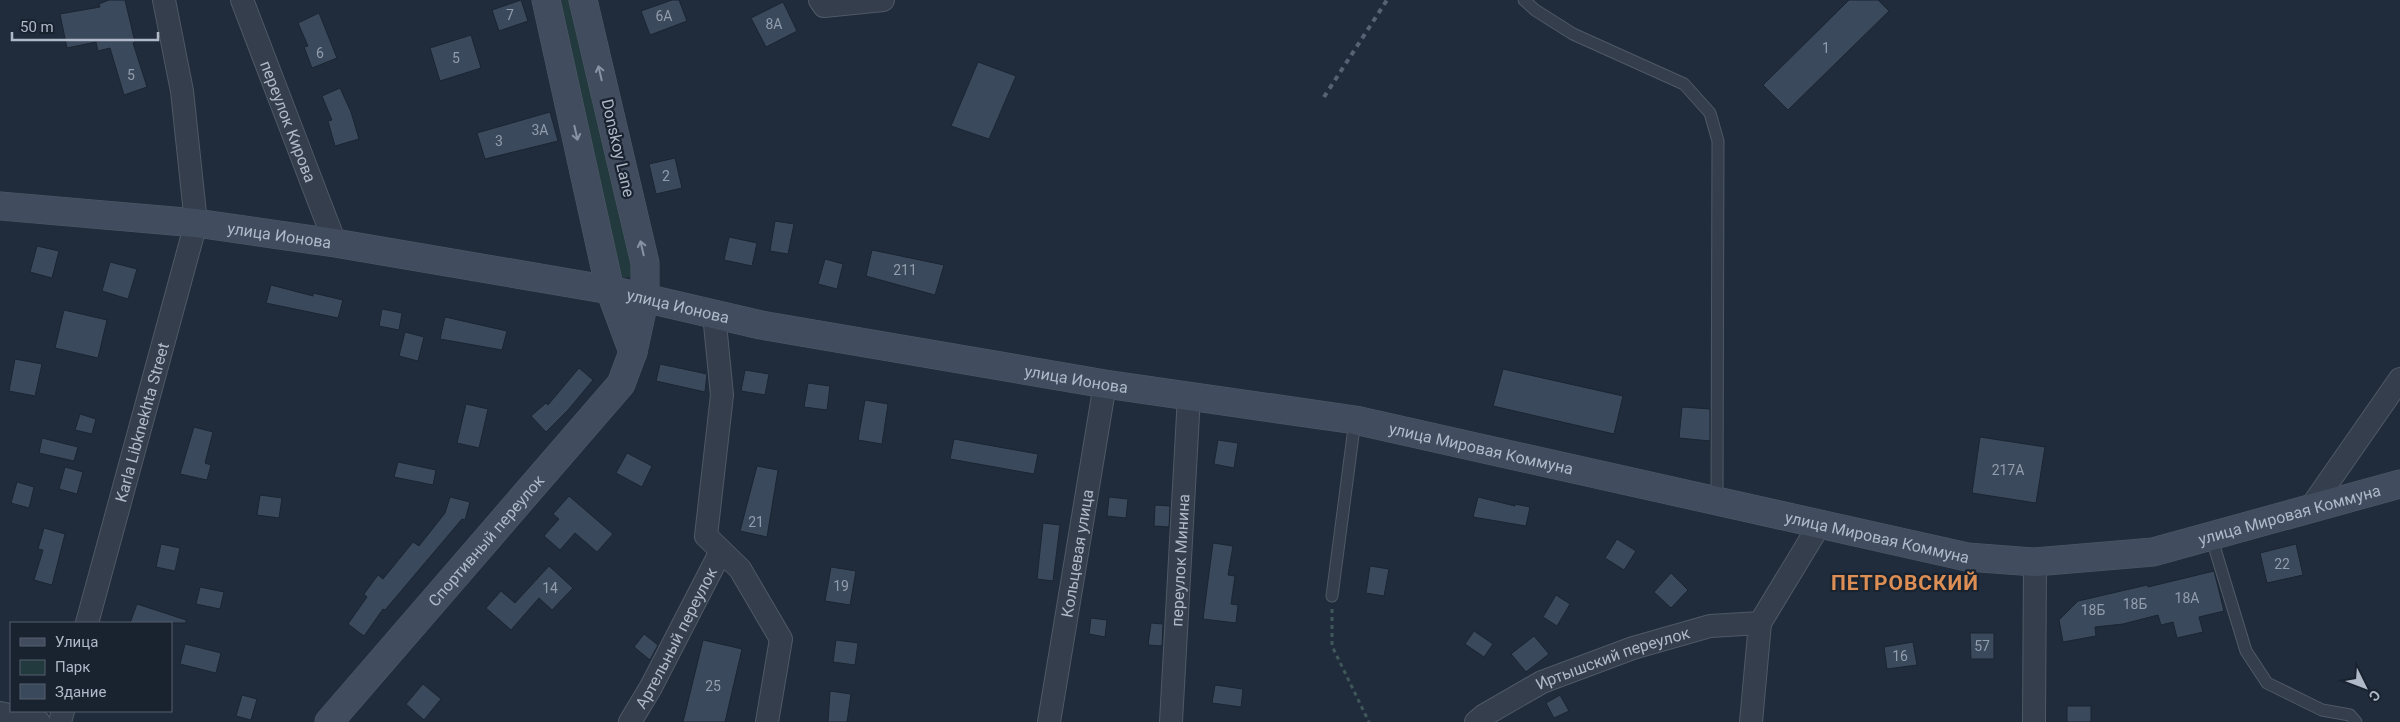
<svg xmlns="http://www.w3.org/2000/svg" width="2400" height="722" viewBox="0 0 2400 722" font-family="Roboto,sans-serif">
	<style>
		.green { fill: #223a3d }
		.building { fill: #3b495c; stroke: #1b2532 }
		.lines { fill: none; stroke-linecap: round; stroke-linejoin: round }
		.lane-casing { stroke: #4f5966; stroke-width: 13 }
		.street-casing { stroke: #4f5966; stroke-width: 24 }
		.secondary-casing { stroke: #4f5966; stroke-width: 29 }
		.path { stroke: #40575a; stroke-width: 3; stroke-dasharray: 4 4; stroke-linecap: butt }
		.lane { stroke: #343e4c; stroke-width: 11 }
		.street { stroke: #343e4c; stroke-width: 22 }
		.secondary { stroke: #414d5f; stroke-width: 28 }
		.rail { stroke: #556273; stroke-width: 4; stroke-dasharray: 5 5; stroke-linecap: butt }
		.oneway { stroke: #8893a3 }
		.labels { text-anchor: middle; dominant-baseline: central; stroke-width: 4.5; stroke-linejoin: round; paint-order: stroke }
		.number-label { font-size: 14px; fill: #929dad }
		.street-label { font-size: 16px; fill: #afb9c8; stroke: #192330 }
		.district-label { font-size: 21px; font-weight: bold; letter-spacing: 1px; fill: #dc8e55; stroke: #192330 }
	</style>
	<rect width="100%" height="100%" fill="#202c3c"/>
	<!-- green -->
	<path class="green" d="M557 0H570L632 268 630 277 621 278Z"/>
	<!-- building -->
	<g class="building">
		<path d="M109 0H125L135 42 133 43 147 87 124 95 110 48 98 51 96 42 67 48 60 14 100 7 99 4Z"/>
		<path d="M521 0 528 21 499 31 492 10Z"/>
		<path d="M672 0H679L687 21 650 35 641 11Z"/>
		<path d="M1849 0H1878L1889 11 1788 110 1763 85Z"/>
		<path d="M783 2 797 31 766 47 751 18Z"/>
		<path d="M319 13 337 58 312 68 304 47 308 46 298 23Z"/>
		<path d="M471 35 481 68 440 81 430 48Z"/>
		<path d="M978 62 1016 76 989 139 951 126Z"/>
		<path d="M340 88 351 112 359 139 335 146 328 121 332 120 322 96Z"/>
		<path d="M550 112 558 141 485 159 477 133Z"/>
		<path d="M675 158 682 188 656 194 649 164Z"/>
		<path d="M775 221 794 224 788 254 770 251Z"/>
		<path d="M729 237 757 243 752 266 724 260Z"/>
		<path d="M37 246 59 251 52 278 30 272Z"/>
		<path d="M872 250 944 265 935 295 866 276Z"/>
		<path d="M825 259 843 264 837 289 818 284Z"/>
		<path d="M110 262 137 269 128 299 102 291Z"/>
		<path d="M271 285 313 296V293L343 300 338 318 266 303Z"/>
		<path d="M382 309 402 313 399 330 379 326Z"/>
		<path d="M64 310 107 320 98 358 55 348Z"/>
		<path d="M445 317 507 331 502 350 440 339Z"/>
		<path d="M405 332 424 337 418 361 399 356Z"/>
		<path d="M15 359 42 364 35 396 9 391Z"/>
		<path d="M660 364 707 374 705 392 656 381Z"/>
		<path d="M579 368 593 380 568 410 546 432 531 416 546 403 548 405Z"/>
		<path d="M1503 369 1623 396 1614 434 1493 406Z"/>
		<path d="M745 370 769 374 765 395 741 391Z"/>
		<path d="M808 383 830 386 827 410 804 407Z"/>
		<path d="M865 400 888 404 882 444 858 440Z"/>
		<path d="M466 404 488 409 479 448 457 443Z"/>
		<path d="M1682 407 1710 409V441L1679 438Z"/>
		<path d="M80 414 96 419 92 434 75 430Z"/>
		<path d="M194 427 213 432 205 463 211 465 207 480 180 474Z"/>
		<path d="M1980 437 2045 447 2036 503 1972 493Z"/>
		<path d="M42 438 78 447 74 461 39 453Z"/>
		<path d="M954 439 1038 454 1034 474 950 459Z"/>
		<path d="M1218 440 1238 443 1234 468 1214 464Z"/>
		<path d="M627 453 652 466 642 487 616 473Z"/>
		<path d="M398 462 436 470 433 485 394 477Z"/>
		<path d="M757 466 778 470 767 537 740 531Z"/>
		<path d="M65 467 83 472 77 494 59 489Z"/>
		<path d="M17 482 34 487 29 508 11 503Z"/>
		<path d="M260 495 282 498 279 518 257 515Z"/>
		<path d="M569 496 613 534 597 552 575 533 560 550 544 536 559 519 553 514Z"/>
		<path d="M450 497 470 502 465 520 462 519 385 610 383 609 364 636 348 624 367 597 364 594 378 575 383 579 413 542 419 546 445 513Z"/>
		<path d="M1109 497 1128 499 1126 518 1107 516Z"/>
		<path d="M1478 497 1515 506V504L1530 507 1526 526 1473 517Z"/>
		<path d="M1155 505 1170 506 1169 527 1154 526Z"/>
		<path d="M1043 523 1060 525 1053 581 1037 579Z"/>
		<path d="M44 528 65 534 52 585 34 580 43 550 38 549Z"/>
		<path d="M1617 539 1636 551 1624 570 1605 558Z"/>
		<path d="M1213 543 1233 546 1228 575 1235 576 1231 604 1238 605 1236 623 1203 619Z"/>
		<path d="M161 544 180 548 175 571 156 567Z"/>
		<path d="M2296 544 2303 575 2267 583 2260 553Z"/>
		<path d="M549 566 573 588 552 610 539 598 511 630 486 608 501 591 515 603Z"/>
		<path d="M1370 566 1389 569 1384 596 1366 593Z"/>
		<path d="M831 567 856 571 850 605 825 601Z"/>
		<path d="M2214 571 2224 611 2199 617 2203 632 2177 638 2173 622 2161 625 2158 615 2123 624 2095 627 2096 636 2063 642 2059 620 2078 601 2147 585 2148 587Z"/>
		<path d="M1671 573 1688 590 1671 608 1654 592Z"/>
		<path d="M200 587 224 592 220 609 196 604Z"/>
		<path d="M1556 595 1570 604 1557 626 1543 617Z"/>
		<path d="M137 604 186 620V623H130Z"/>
		<path d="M1091 618 1107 620 1105 637 1089 634Z"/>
		<path d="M1151 623 1163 624 1162 646 1148 645Z"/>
		<path d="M1474 631 1493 644 1484 657 1465 644Z"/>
		<path d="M1970 633H1994V659H1971Z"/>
		<path d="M644 634 658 645 650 660 634 647Z"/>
		<path d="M1534 636 1549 654 1526 672 1511 654Z"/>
		<path d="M703 640 742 649 725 722H683Z"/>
		<path d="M836 640 858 643 855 665 833 662Z"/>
		<path d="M1913 642 1917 665 1887 669 1884 647Z"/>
		<path d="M185 644 221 653 216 673 180 664Z"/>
		<path d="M423 684 441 699 424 720 406 704Z"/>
		<path d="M1215 685 1243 689 1241 707 1212 703Z"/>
		<path d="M830 691 851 694 847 722H828Z"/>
		<path d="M242 695 257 699 251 720 236 716Z"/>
		<path d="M1560 695 1569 711 1554 718 1546 703Z"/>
		<rect x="2067" y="706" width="24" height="16"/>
	</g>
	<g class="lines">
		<defs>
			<g id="lane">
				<path d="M1524 0 1535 10 1573 34 1684 84 1710 113 1718 141 1717 501"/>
				<path d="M2211 536 2246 651 2267 683 2322 710 2350 715 2356 722"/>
				<path d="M1332 596 1355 420"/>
			</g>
			<g id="street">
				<path id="s1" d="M242 0 335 243"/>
				<path d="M820 0 824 6 883 0"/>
				<path d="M714 314 722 395 706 536 740 569 781 639 767 722"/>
				<path d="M2311 507 2400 379"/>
				<path id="s2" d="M87 623 196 223 182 91 164 0"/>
				<path d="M0 713 39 722"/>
				<path d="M60 722 63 711"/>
				<path id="s3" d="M630 722 651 687 721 551"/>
				<path id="s4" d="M1049 722 1105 384"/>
				<path id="s5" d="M1171 722 1189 396"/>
				<path id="s6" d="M1476 722 1483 716 1542 682 1633 648 1710 626 1760 623"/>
				<path d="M1751 722 1760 623 1820 524"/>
				<path d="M2034 722 2035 562"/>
			</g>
			<g id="secondary">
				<path d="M546 0 610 290 633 352 645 297V263L583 0"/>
				<path id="s7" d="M0 206 196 223 335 243 610 290 761 325 1105 384 1355 420 1967 557 2035 562 2153 552 2400 484"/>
				<path id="s8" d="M329 722 621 384 633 352"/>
			</g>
		</defs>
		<!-- lane casing -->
		<use href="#lane" class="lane-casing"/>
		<!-- street casing -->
		<use href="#street" class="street-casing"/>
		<!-- secondary casing -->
		<use href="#secondary" class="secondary-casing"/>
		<!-- path -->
		<path class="path" d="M1332 609V646L1369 722"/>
		<!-- lane -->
		<use href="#lane" class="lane"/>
		<!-- street -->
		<use href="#street" class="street"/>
		<!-- secondary -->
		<use href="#secondary" class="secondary"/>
		<!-- rail -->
		<path class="rail" d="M1324 97 1387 0"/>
	</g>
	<!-- one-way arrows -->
	<defs><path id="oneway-shaft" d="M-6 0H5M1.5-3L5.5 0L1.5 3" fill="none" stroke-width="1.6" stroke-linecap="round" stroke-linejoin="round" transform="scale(1.25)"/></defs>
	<g class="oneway">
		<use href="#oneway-shaft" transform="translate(600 73) rotate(-103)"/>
		<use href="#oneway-shaft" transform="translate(576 133) rotate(77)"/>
		<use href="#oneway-shaft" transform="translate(642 248) rotate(-103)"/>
	</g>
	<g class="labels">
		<!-- number labels -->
		<g class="number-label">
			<text x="510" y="15">7</text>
			<text x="664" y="16">6А</text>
			<text x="774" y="24">8А</text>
			<text x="1826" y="48">1</text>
			<text x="320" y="53">6</text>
			<text x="456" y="58">5</text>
			<text x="131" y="75">5</text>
			<text x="540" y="130">3А</text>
			<text x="499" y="141">3</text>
			<text x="666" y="176">2</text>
			<text x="905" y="270">211</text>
			<text x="2008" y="470">217А</text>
			<text x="756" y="522">21</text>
			<text x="2282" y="564">22</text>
			<text x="841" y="586">19</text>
			<text x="550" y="588">14</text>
			<text x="2187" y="598">18А</text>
			<text x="2135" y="604">18Б</text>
			<text x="2093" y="610">18Б</text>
			<text x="1982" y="646">57</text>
			<text x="1900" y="656">16</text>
			<text x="713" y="686">25</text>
		</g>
		<!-- street labels -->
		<g class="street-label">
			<text stroke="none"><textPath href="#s1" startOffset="130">переулок Кирова</textPath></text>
			<text transform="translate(618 148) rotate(77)">Donskoy Lane</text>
			<text stroke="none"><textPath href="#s7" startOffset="281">улица Ионова</textPath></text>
			<text stroke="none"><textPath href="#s7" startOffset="686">улица Ионова</textPath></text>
			<text stroke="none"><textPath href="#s7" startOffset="1091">улица Ионова</textPath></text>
			<text stroke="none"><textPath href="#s2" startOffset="208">Karla Libknekhta Street</textPath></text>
			<text stroke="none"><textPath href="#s7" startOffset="1502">улица Мировая Коммуна</textPath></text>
			<text stroke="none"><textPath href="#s7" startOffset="2328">улица Мировая Коммуна</textPath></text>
			<text stroke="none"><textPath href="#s7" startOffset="1908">улица Мировая Коммуна</textPath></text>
			<text stroke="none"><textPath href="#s8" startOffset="240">Спортивный переулок</textPath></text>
			<text stroke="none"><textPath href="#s4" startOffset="171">Кольцевая улица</textPath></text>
			<text stroke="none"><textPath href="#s5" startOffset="162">переулок Минина</textPath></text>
			<text stroke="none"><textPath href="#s3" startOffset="96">Артельный переулок</textPath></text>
			<text stroke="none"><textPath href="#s6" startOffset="152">Иртышский переулок</textPath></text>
		</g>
		<!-- district labels -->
		<g class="district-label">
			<text x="1905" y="583">ПЕТРОВСКИЙ</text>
		</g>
	</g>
	<!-- legend -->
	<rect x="10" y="622" width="162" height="90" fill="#192330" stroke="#555f6d"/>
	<rect x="20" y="638" width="25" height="8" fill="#414d5f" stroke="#555f6d"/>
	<text x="55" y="647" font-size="15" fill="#afb9c8">Улица</text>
	<rect x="20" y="660" width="25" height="15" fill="#223a3d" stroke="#555f6d"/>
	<text x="55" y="672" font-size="15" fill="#afb9c8">Парк</text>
	<rect x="20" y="684" width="25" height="15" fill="#3b495c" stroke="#555f6d"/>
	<text x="55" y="697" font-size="15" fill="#afb9c8">Здание</text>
	<!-- north arrow -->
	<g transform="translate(2365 687) rotate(132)" stroke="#192330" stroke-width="4" paint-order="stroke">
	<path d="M0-4L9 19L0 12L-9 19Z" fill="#afb9c8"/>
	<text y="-8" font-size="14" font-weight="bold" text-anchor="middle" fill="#afb9c8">С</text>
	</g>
	<!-- scale -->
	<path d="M12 32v8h146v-8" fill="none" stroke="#afb9c8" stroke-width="2.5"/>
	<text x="20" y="32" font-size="15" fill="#afb9c8" stroke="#192330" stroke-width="4" paint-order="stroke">50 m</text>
</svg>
